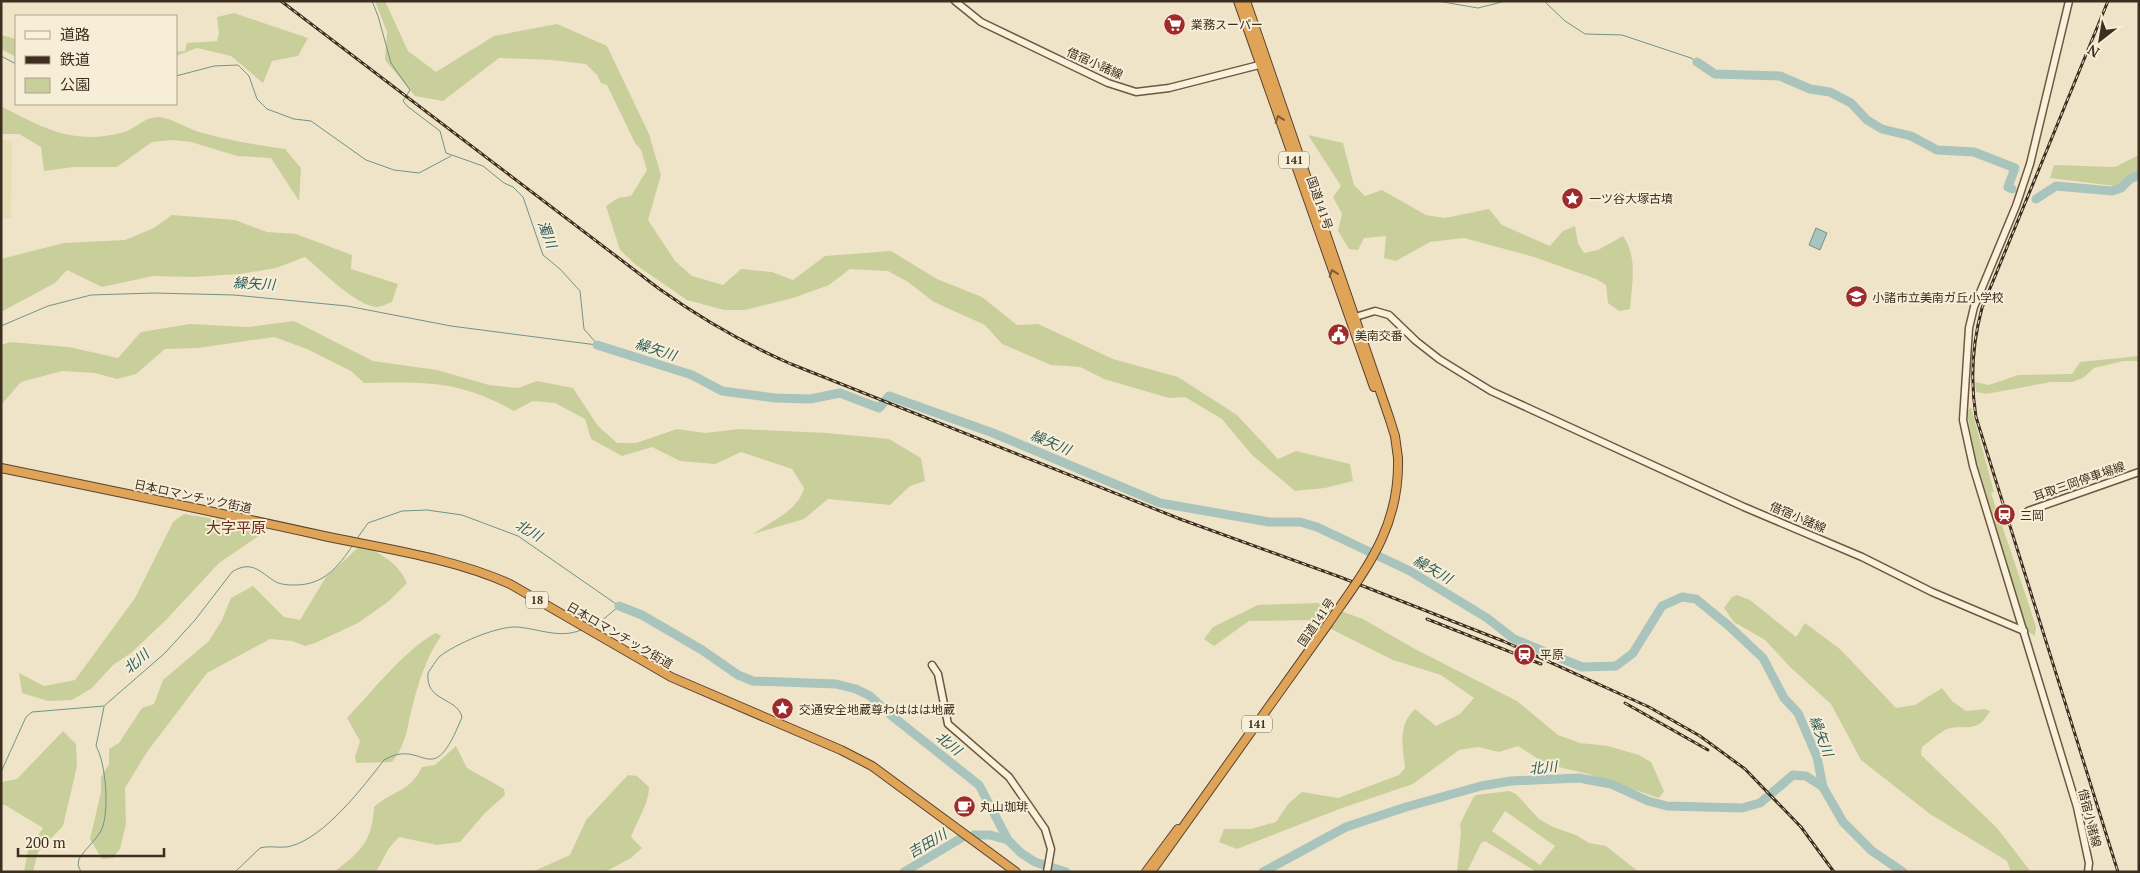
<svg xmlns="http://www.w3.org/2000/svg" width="2140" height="873" viewBox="0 0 2140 873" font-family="'PT Serif','Noto Sans JP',serif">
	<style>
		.farmland { fill: #e6deb5 }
		.green { fill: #c9cf9b; fill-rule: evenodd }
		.water { fill: #a9c4bc; stroke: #6f938a }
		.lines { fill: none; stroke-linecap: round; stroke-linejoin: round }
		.stream { stroke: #6f938a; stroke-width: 1 }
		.river { stroke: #a9c4bc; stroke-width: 9 }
		.secondary-casing { stroke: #6f573f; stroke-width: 9 }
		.highway-casing { stroke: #5b4430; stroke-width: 10 }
		.secondary { stroke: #faf1dc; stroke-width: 6 }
		.highway { stroke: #e0a458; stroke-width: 8 }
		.rail-casing { stroke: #3d2e20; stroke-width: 3 }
		.rail { stroke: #f7eed8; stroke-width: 1; stroke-dasharray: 4; stroke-linecap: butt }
		.highway-bridge-casing { stroke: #5b4430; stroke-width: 10; stroke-linecap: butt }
		.highway-bridge { stroke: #e0a458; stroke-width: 8 }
		.oneway { stroke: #7e5d36 }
		.labels { text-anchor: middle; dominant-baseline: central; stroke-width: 4; stroke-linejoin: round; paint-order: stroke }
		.shield { fill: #f7eed8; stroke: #756857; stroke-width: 1 }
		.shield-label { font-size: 11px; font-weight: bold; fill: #3d2e20 }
		.poi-label { font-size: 12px; fill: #3d2e20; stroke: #f7eed8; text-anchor: start }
		.street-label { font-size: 12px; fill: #3d2e20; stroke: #f7eed8 }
		.water-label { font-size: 14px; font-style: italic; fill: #2f5d5a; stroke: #f7eed8 }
		.quarter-label { font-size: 15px; fill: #6b2e1e; stroke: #f7eed8 }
	</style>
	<rect width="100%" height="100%" fill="#f0e4c8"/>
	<!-- farmland -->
	<path class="farmland" d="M1 140 12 141 11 218H1Z"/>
	<!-- green -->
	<g class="green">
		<path d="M375 1H385L408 51 436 72 494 36 557 24 607 46 649 134 661 175 648 220 675 261 692 276 723 285 741 269 772 272 793 280 825 256 891 251 937 279 982 297 1017 325 1038 324 1113 359 1178 377 1237 415 1278 459 1296 451 1350 464 1353 481 1325 488 1295 491 1252 455 1222 419 1185 397 1169 398 1104 379 1080 367 1051 365 1002 344 985 325 934 302 908 282 888 271 850 269 829 285 793 298 745 310H724L687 300 636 265 620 250 606 206 618 198 631 196 647 170 641 150 635 143 607 85 601 83 597 75 586 64 552 60 499 58 443 101 415 96 385 60 387 32Z"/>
		<path d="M234 13 308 38 298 56 272 61 263 83 231 56 197 48 176 56V52L185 51 187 43 217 41 219 34 217 17Z"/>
		<path d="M1 35 16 39V57L1 49Z"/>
		<path d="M1 106C43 128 72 145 121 133 135 130 143 117 159 117 172 118 186 128 199 132 227 140 256 145 285 149L301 168 299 201 271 158 237 156 191 142 172 140 152 142 117 167H74L44 171 41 147 19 134H1Z"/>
		<path d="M1308 135 1343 143 1354 185 1365 196 1382 190 1426 215 1445 218 1489 209 1502 225 1550 246 1563 231 1575 226 1578 243 1584 253 1598 250 1623 236C1638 257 1632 284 1630 309L1619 311 1608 303 1606 285 1596 279 1534 257 1464 238 1430 242 1396 261 1384 258 1386 236 1364 238 1358 250 1349 249 1338 231 1342 214 1333 197 1341 186Z"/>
		<path d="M2139 155V176L2115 186 2050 178 2054 165 2115 167Z"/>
		<path d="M172 215 235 220 267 232 296 234 352 255 351 269 398 284 392 302C388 303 381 307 377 307 356 306 321 270 305 257L276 268 240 274 193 277 153 276 102 287 67 270 55 283 1 312V259L64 243 125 240 154 228Z"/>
		<path d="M294 321 373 361 437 370 489 385 518 388 537 381 573 388 598 426 617 443H636L677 429 705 433 739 429 827 433 889 439 921 458 925 481 910 486 890 505 828 499 804 519 753 534C770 522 799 510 804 488L792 469 741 452 715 464 680 461 652 447 622 456 591 439 585 419 555 403 533 401 514 411C458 380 426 382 364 383L351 371 307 349 274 337 198 348 165 349 136 374 117 379 95 373 62 371 21 382 1 405V345L10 342 69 347 118 358 141 332 190 324 249 327Z"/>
		<path d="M2139 356V361H2124L2094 368 2083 378 2072 382H2051L1986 394 1976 392 1975 382 1989 385 2018 375 2072 374 2080 362Z"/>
		<path d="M1971 407 1994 492 1991 493 2028 602 2036 627 2035 636 2027 631 1976 462 1968 419 1967 412Z"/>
		<path d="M184 514 240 523 260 535 219 563 165 621 131 653 113 665 92 688 72 700 48 701 22 693 19 673 44 686 75 680 135 598 173 522Z"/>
		<path d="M362 544C380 554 399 563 407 583L389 601 358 623 315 643 305 646 292 641 270 639 207 673 147 752 125 788 126 824 120 849 113 858 102 859 90 839 101 792V777L109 764V749L119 743 142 708 154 704 163 680 209 641 222 620 231 598 253 586 284 617 300 620 326 577Z"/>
		<path d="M1737 595 1750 600 1796 637 1805 623 1840 649 1896 708 1915 705 1942 688 1952 701 1966 711 1985 709 1990 711C1976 737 1962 722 1945 730 1936 735 1929 742 1922 747L1921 755 1997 828 2031 872H2011L2007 861 1930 814 1861 760 1831 704 1789 666 1765 640 1734 622 1724 608 1732 597Z"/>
		<path d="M1318 603 1363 619 1415 649 1517 701 1558 735 1580 743 1608 746 1639 755 1651 762 1664 791 1659 798 1588 774 1546 764 1518 746 1499 752 1478 747 1459 750 1413 784 1342 808 1237 849 1219 842 1224 829H1251L1276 822 1288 804 1302 792 1338 798 1399 775 1405 768C1403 746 1397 726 1415 709L1436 726 1460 714 1474 698 1441 675 1393 660 1313 620 1249 621 1214 646 1204 639 1213 627 1258 605Z"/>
		<path d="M436 633 441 636C426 657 418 684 412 708 407 728 406 745 392 762L356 763 355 757 360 741 347 718C371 693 407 647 436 633Z"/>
		<path d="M63 731 76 744 77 766 63 826 38 852 33 872H24L28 850 43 828 5 805H1V782L17 779Z"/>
		<path d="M456 746 467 768 504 789 505 795 485 813 460 842 437 845 399 837 389 848 376 872H334C361 851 372 842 374 807 393 790 410 792 422 767L435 765Z"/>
		<path d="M628 775 637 776 649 787C649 804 637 820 631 837L642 848 631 858 605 872H532L570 855 586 820Z"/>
		<path d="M1509 791 1516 794 1539 819 1553 827 1576 835 1589 843 1606 846 1639 872H1537L1485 841 1481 843 1467 872H1457L1461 832 1460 824 1473 798 1476 795ZM1505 811 1555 846 1540 865 1492 831Z"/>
	</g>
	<!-- water -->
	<path class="water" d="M1816 228 1827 233 1820 250 1809 245Z"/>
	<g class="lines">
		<!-- stream -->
		<g class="stream">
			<path d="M372 1 378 16 391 63 410 90 403 101 407 106 440 131 446 153 483 166 504 183 513 187 523 197 543 255 560 269 580 291 584 329 597 344"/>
			<path d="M1339 1H1355"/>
			<path d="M1437 1 1478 8 1506 1"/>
			<path d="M1544 1 1565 21 1585 34 1622 35 1691 58 1697 62"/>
			<path d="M1 56 16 64"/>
			<path d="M176 76 214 66 238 65 249 76 257 99 267 109 294 119 311 121 366 160 394 170 419 173 451 156"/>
			<path d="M1 326 48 306 91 295 154 293 234 295 347 306 451 326 597 345"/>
			<path d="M356 540 368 523 402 511 427 510 462 515 518 536 619 606 599 623 590 627"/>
			<path d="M1 772 26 717 32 712 104 706 165 653 195 620 232 572C252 559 261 573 276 582 282 585 290 585 295 585 324 585 338 567 353 545"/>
			<path d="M81 872 78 865 79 859C85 849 95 841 101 831 110 812 106 763 96 746L104 707"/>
			<path d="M235 872 260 848C271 845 281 849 291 846 325 837 363 787 384 760 425 736 431 795 462 717 457 697 425 702 428 673 432 667 435 662 439 657 455 644 497 626 517 627 540 629 560 639 581 630"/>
		</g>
		<!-- river -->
		<g class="river">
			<path d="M1697 62 1715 74 1780 76 1810 89 1830 92 1851 103 1867 120 1882 129 1911 136 1937 150 1974 152 2015 168 2008 187 2012 189"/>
			<path d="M2036 199 2056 186 2112 191 2121 188 2130 179 2139 175"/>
			<path d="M597 345 692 375 722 391 775 398 810 399 840 393 879 408 889 396 993 433 1160 503 1269 522H1300L1317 527 1410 571 1487 618 1514 639 1582 667 1616 666 1633 653 1662 606 1682 597 1696 599 1729 626 1763 658 1784 698 1798 713 1817 757 1823 787 1843 822 1872 851 1903 872"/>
			<path d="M619 606 642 615 702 650 738 675 753 681 836 684 856 689 870 696 892 716 979 785 1008 840 1021 853 1035 862 1066 872"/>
			<path d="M974 835H990L1008 840"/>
			<path d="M904 872 963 837"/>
			<path d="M1263 872 1346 827 1406 807 1481 786 1511 781 1579 778 1611 784 1648 801 1667 806 1742 808 1760 803 1793 775 1806 776 1823 787"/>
		</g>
		<defs>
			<g id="secondary">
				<path d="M955 1 981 22 1108 83 1136 92 1169 88 1263 64"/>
				<path d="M2069 1 2030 164 2016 206 1974 307 1969 328 1963 420 1973 466 2077 807 2089 863 2088 872"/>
				<path d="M1352 318 1375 311 1389 315 1416 341 1439 359 1491 391 1744 507 1862 557 1932 592 2024 631"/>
				<path d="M2028 511 2139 472"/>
				<path d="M932 665 938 674 948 724 1009 777 1045 829 1051 849 1047 872"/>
			</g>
			<g id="highway">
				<path d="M1238 1 1374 387"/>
				<path d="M1246 1 1389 417 1395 436 1398 458"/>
				<path d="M1 468C109 490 216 512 324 536 386 549 452 558 510 584L671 677 841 750 872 766 1016 872"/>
				<path d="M1146 872 1178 829"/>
				<path d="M1151 872 1328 624"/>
			</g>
		</defs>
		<!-- secondary casing -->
		<use href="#secondary" class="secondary-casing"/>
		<!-- highway casing -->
		<use href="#highway" class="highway-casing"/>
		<!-- secondary -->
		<use href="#secondary" class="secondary"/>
		<!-- highway -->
		<use href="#highway" class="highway"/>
		<defs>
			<g id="rail">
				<path d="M281 1 658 288C700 318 743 343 791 364L1180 519 1340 577 1503 641 1649 707 1700 736 1745 769 1801 827 1834 872"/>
				<path d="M2108 1 1982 308C1972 345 1970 379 1976 417L2118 872"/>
				<path d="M1427 619 1541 664"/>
				<path d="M1625 703 1708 750"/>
			</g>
		</defs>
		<!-- rail casing -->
		<use href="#rail" class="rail-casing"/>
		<!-- rail -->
		<use href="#rail" class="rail"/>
		<defs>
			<path id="highway-bridge" d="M1328 624C1365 570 1400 529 1398 458"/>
		</defs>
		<!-- highway-bridge casing -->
		<use href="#highway-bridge" class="highway-bridge-casing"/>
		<!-- highway-bridge -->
		<use href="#highway-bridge" class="highway-bridge"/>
	</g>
	<!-- one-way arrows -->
	<defs><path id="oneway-chevron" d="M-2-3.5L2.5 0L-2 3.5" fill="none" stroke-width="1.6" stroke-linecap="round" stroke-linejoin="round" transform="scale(1.25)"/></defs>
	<g class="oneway">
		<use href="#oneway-chevron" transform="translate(1279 119) rotate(-109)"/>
		<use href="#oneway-chevron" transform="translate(1333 273) rotate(-109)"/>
	</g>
	<!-- icons -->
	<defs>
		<symbol id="supermarket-disc" viewBox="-11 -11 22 22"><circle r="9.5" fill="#9e2a2b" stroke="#f7eed8"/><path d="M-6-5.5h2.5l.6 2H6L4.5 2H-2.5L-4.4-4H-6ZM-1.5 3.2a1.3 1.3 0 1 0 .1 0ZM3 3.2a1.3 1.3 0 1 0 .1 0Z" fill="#fff"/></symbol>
		<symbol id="sight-disc" viewBox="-11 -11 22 22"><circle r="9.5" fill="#9e2a2b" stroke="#f7eed8"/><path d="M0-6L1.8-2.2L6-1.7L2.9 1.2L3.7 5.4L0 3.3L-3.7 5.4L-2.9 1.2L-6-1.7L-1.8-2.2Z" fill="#fff"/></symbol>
		<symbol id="school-disc" viewBox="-11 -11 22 22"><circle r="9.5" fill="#9e2a2b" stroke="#f7eed8"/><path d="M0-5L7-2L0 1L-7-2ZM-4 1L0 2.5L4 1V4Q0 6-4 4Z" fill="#fff"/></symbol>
		<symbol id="civic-disc" viewBox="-11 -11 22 22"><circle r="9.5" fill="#9e2a2b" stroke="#f7eed8"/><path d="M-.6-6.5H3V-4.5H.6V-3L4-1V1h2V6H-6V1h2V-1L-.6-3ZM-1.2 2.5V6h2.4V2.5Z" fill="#fff"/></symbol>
		<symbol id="station-disc" viewBox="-11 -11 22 22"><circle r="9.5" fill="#9e2a2b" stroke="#f7eed8"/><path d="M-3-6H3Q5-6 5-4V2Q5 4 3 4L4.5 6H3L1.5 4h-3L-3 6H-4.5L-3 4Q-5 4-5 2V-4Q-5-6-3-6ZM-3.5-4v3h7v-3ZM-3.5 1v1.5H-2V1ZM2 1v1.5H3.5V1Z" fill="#fff"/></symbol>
		<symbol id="cafe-disc" viewBox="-11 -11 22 22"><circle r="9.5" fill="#9e2a2b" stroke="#f7eed8"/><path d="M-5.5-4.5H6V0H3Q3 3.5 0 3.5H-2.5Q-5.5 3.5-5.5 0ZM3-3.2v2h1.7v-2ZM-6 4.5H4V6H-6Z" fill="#fff"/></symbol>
	</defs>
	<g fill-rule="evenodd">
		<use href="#supermarket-disc" x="1162" y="12" width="25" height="25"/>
		<use href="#sight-disc" x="1560" y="186" width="25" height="25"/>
		<use href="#school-disc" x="1844" y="284" width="25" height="25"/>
		<use href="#civic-disc" x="1326" y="322" width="25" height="25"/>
		<use href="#station-disc" x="1992" y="502" width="25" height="25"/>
		<use href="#station-disc" x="1512" y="642" width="25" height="25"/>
		<use href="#sight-disc" x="770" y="696" width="25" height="25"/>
		<use href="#cafe-disc" x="952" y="794" width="25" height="25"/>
	</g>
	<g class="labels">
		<!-- shield labels -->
		<g class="shield">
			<rect x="1279" y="151.5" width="30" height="17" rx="4"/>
			<rect x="526" y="591.5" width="22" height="17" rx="4"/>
			<rect x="1242" y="715.5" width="30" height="17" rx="4"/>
		</g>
		<g class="shield-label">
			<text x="1294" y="160">141</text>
			<text x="537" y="600">18</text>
			<text x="1257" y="724">141</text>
		</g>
		<!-- poi labels -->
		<g class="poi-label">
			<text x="1191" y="24">業務スーパー</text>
			<text x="1589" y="198">一ツ谷大塚古墳</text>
			<text x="1872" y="297">小諸市立美南ガ丘小学校</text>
			<text x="1355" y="335">美南交番</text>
			<text x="2020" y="515">三岡</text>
			<text x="1540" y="654">平原</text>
			<text x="799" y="709">交通安全地蔵尊わははは地蔵</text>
			<text x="980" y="806">丸山珈琲</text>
		</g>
		<!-- street labels -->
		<g class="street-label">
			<text transform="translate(1095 63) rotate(24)">借宿小諸線</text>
			<text transform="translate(1320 203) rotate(71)">国道141号</text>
			<text transform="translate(2079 481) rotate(-19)">耳取三岡停車場線</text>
			<text transform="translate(193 496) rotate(12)">日本ロマンチック街道</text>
			<text transform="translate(1798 517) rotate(23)">借宿小諸線</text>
			<text transform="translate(1316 622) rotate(-56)">国道141号</text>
			<text transform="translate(620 635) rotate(30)">日本ロマンチック街道</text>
			<text transform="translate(2090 818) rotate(76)">借宿小諸線</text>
		</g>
		<!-- water labels -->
		<g class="water-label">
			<text transform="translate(548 234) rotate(69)">濁川</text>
			<text transform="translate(254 283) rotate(3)">繰矢川</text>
			<text transform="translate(656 349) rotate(18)">繰矢川</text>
			<text transform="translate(1051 442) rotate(23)">繰矢川</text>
			<text transform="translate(529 530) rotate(30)">北川</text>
			<text transform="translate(1433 569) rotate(30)">繰矢川</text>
			<text transform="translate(136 661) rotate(-41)">北川</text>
			<text transform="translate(1822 736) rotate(69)">繰矢川</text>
			<text transform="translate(949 743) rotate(39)">北川</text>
			<text transform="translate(1543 767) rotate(-5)">北川</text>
			<text transform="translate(927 843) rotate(-30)">吉田川</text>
		</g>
		<!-- quarter labels -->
		<g class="quarter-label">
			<text x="236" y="527">大字平原</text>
		</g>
	</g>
	<!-- border -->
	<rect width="2140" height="873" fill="none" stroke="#3d2e20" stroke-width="5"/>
	<!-- legend -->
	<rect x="15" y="15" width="162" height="90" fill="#f7eed8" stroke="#ada18e"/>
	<rect x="25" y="31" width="25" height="8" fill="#faf1dc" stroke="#ada18e"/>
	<text x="60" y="40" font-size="15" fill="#3d2e20">道路</text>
	<rect x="25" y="56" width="25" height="8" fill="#3d2e20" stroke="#ada18e"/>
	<text x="60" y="65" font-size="15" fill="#3d2e20">鉄道</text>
	<rect x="25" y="78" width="25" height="15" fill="#c9cf9b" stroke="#ada18e"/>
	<text x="60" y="90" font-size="15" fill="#3d2e20">公園</text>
	<!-- north arrow -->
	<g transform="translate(2100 40) rotate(211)" stroke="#f7eed8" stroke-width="4" paint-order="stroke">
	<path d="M0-4L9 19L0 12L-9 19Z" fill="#3d2e20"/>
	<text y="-8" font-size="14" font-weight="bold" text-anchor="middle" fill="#3d2e20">N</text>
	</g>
	<!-- scale -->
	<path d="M18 848v8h146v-8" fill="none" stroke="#3d2e20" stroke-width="2.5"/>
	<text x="25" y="848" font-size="15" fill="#3d2e20" stroke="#f7eed8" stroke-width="4" paint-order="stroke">200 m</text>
</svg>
